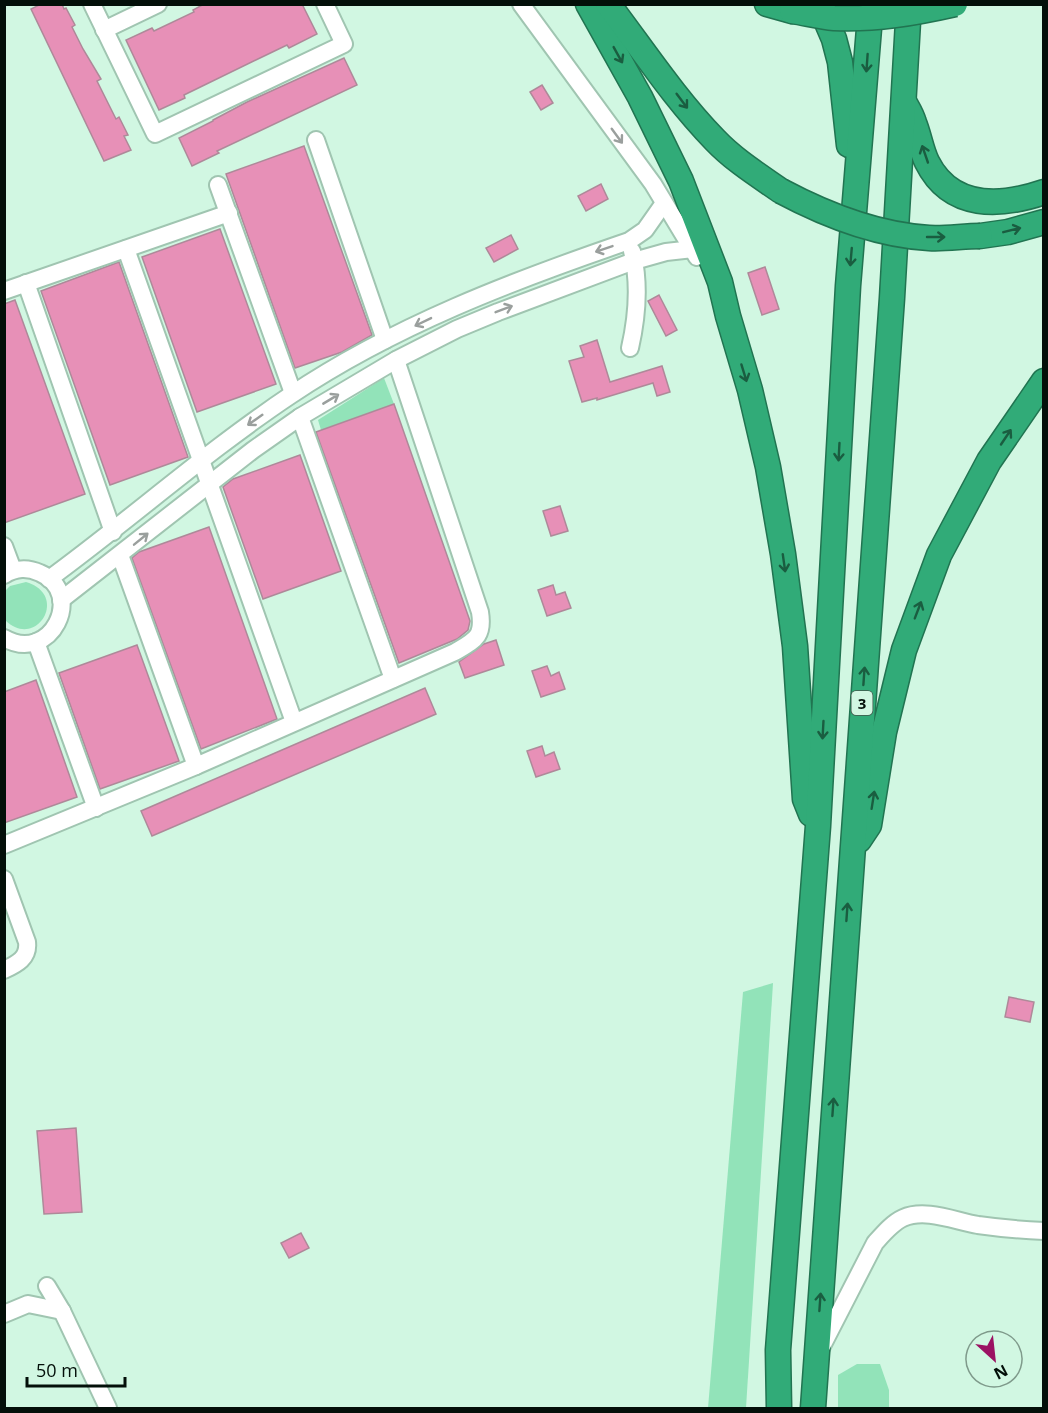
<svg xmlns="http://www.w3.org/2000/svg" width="1048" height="1413" viewBox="0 0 1048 1413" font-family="'Open Sans',sans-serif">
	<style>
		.green { fill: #92e3b9 }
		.building { fill: #e790b7; stroke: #ae8999; stroke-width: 1.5 }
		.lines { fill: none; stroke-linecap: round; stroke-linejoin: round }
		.minor-casing { stroke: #a0c5b1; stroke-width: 20 }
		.highway-casing { stroke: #217451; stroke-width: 27 }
		.minor { stroke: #fff; stroke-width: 16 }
		.highway { stroke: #31ab78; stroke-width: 24 }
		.highway-bridge-casing { stroke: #217451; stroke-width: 27; stroke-linecap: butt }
		.highway-bridge { stroke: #31ab78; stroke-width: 24 }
		.oneway { stroke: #1a5d40 }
		.oneway2 { stroke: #9a9f9d }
		.labels { text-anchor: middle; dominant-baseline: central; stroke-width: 4.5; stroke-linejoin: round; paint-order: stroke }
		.shield { fill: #d1f7e2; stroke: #41554a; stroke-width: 1.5 }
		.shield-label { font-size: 15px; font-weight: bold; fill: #030f09 }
	</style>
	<rect width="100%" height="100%" fill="#d1f7e2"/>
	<!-- green -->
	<g class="green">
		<path d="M384 378 394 404 321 430 318 420Z"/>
		<path d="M26 582C70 595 36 651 5 620V591L10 586Z"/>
		<path d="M773 983 746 1408H708L743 992Z"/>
		<path d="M857 1364H880L889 1390V1408H838V1375Z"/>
	</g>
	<!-- building -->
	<g class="building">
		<path d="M41 4H62L64 9 66 8 75 25 72 27 83 49 101 79 97 81 116 119 119 117 128 135 124 136 131 150 104 161 31 9Z"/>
		<path d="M204 4H302L317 34 289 48 287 45 260 58 184 95 185 98 159 110 126 40 152 28 154 31 194 12 193 10Z"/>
		<path d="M344 58 357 85 217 151 219 153 192 166 179 138 213 121V120L247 102Z"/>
		<path d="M542 85 553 103 541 110 530 92Z"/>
		<path d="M304 146 372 335 342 352 295 368 226 174Z"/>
		<path d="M601 184 608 199 586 211 578 196Z"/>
		<path d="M220 229 276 384 197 412 142 257Z"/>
		<path d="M511 235 518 249 494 262 486 248Z"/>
		<path d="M119 262 188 457 110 485 41 291Z"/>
		<path d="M765 267 779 309 762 315 748 273Z"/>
		<path d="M659 295 677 330 666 336 648 301Z"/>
		<path d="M15 300 85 494 4 523V304Z"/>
		<path d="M597 340 610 382 662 366 670 392 657 396 653 383 597 400V398L582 402 569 361 584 357 580 346Z"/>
		<path d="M394 404 470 621 468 630 457 639 399 663 316 432Z"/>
		<path d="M300 455 341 571 263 599 223 487 233 479Z"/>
		<path d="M560 506 568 531 551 536 543 511Z"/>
		<path d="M209 527 277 719 201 749 132 558 139 552Z"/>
		<path d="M553 585 556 595 565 592 571 608 547 616 538 590Z"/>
		<path d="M496 640 504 665 465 678 459 662 484 644Z"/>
		<path d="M137 645 179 761 100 789 59 673Z"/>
		<path d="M547 666 551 676 559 672 565 689 541 697 532 671Z"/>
		<path d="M36 680 77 797 4 823V692Z"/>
		<path d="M425 688 436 714 152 836 141 811Z"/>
		<path d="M542 746 545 756 554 752 560 769 536 777 527 751Z"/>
		<path d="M1009 997 1034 1002 1030 1022 1005 1017Z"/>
		<path d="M76 1128 82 1212 44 1214 37 1131Z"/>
		<path d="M301 1233 309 1248 289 1258 281 1243Z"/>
	</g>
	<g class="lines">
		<defs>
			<g id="minor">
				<path d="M92 4 155 134 344 44 325 4"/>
				<path d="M521 4 653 184 697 257"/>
				<path d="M104 30 158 4"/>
				<path d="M316 140 385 340"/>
				<path d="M218 185 293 393"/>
				<path d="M126 249 294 722"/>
				<path d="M26 283 113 532"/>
				<path d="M4 291 229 213"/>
				<path d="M630 348C637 317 640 283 632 251"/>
				<path d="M300 417 393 679"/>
				<path d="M4 546 13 570"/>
				<path d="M120 555 196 766"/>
				<path d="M4 575C16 568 27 567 40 573 86 593 51 665 4 638"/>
				<path d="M49 579C131 519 207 451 291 395 394 326 512 281 629 241L645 230 664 203"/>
				<path d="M61 600 253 450 300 417 396 360 457 329 498 312 634 261 666 252 693 249"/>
				<path d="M36 642 96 808"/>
				<path d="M4 845 196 766 455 652C475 640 484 637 480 612L396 360"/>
				<path d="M4 879 27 942C29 958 17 964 4 970"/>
				<path d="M47 1286 62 1311 108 1408"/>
				<path d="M4 1314 28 1304 62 1311"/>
				<path d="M820 1350 875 1243C883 1234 892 1223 903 1218 925 1208 955 1221 978 1225 999 1228 1022 1230 1044 1231"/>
			</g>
			<g id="highway">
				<path d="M588 4 640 97 681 181 720 282 728 316 750 390 768 467 783 554 795 646 805 799 811 814"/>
				<path d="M608 4C643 50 675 99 715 140 734 160 758 175 781 191"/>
				<path d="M767 4 792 11"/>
				<path d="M819 4 834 39 840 62 849 145"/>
				<path d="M904 102C908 109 912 115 914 123 919 135 921 150 927 162 951 210 1000 207 1044 192"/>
				<path d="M980 236 1008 232 1044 222"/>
				<path d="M859 840 869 825 884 732 904 650 939 555 989 461 1044 381"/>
				<path d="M779 1408 778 1350 818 826 848 286 871 4"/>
				<path d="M813 1408 892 298 909 4"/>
			</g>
		</defs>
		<!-- minor casing -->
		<use href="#minor" class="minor-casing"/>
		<!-- highway casing -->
		<use href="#highway" class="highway-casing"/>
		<!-- minor -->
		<use href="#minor" class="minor"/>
		<!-- highway -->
		<use href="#highway" class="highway"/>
		<defs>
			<g id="highway-bridge">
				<path d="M792 11C806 13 820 17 834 18 875 20 915 13 955 4"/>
				<path d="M781 191C826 215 877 235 929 238 946 239 963 236 980 236"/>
			</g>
		</defs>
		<!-- highway-bridge casing -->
		<use href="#highway-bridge" class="highway-bridge-casing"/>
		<!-- highway-bridge -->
		<use href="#highway-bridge" class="highway-bridge"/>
	</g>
	<!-- one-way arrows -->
	<defs><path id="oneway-shaft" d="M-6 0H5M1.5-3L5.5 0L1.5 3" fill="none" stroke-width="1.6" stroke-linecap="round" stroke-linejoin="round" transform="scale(1.5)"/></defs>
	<g class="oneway">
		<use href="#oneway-shaft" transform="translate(618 55) rotate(61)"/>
		<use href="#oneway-shaft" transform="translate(867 63) rotate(94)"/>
		<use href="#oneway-shaft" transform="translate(682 101) rotate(53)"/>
		<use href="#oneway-shaft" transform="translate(925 154) rotate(-109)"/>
		<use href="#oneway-shaft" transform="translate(1012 230) rotate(-14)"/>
		<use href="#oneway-shaft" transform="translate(936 237)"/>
		<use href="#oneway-shaft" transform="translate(851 257) rotate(95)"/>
		<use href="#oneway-shaft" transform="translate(744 373) rotate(73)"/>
		<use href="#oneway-shaft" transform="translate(1006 437) rotate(-56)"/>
		<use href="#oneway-shaft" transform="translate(839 452) rotate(93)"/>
		<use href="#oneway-shaft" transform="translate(784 563) rotate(82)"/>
		<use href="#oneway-shaft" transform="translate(918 610) rotate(-69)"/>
		<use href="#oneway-shaft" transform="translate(864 676) rotate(-86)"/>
		<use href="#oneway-shaft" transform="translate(823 730) rotate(93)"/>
		<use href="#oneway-shaft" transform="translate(873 800) rotate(-81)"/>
		<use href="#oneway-shaft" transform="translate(847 912) rotate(-86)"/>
		<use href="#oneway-shaft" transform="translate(833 1107) rotate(-86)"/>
		<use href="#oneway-shaft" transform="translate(820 1302) rotate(-86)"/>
	</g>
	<g class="oneway2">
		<use href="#oneway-shaft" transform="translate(617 136) rotate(54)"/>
		<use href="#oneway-shaft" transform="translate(604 249) rotate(161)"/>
		<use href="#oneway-shaft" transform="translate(504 309) rotate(-21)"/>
		<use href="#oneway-shaft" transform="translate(423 322) rotate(154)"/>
		<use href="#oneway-shaft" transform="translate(331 399) rotate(-31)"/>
		<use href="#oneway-shaft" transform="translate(255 420) rotate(145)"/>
		<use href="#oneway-shaft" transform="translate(141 539) rotate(-39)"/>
	</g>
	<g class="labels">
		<!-- shield labels -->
		<rect class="shield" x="851.5" y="691" width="21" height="24" rx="4.5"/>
		<g class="shield-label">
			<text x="862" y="703">3</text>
		</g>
	</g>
	<!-- border -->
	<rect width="1048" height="1413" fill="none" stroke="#030f09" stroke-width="12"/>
	<!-- north arrow -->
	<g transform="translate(994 1359) rotate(153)"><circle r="28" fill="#d1f7e2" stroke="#7f9a8b" stroke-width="1.5"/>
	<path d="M0-4.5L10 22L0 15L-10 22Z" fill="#9b1263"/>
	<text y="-9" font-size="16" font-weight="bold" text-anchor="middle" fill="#030f09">N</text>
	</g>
	<!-- scale -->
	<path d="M27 1377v9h98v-9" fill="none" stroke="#030f09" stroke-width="3"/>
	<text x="36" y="1377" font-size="18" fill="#030f09" stroke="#d1f7e2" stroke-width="4.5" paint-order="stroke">50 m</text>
</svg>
